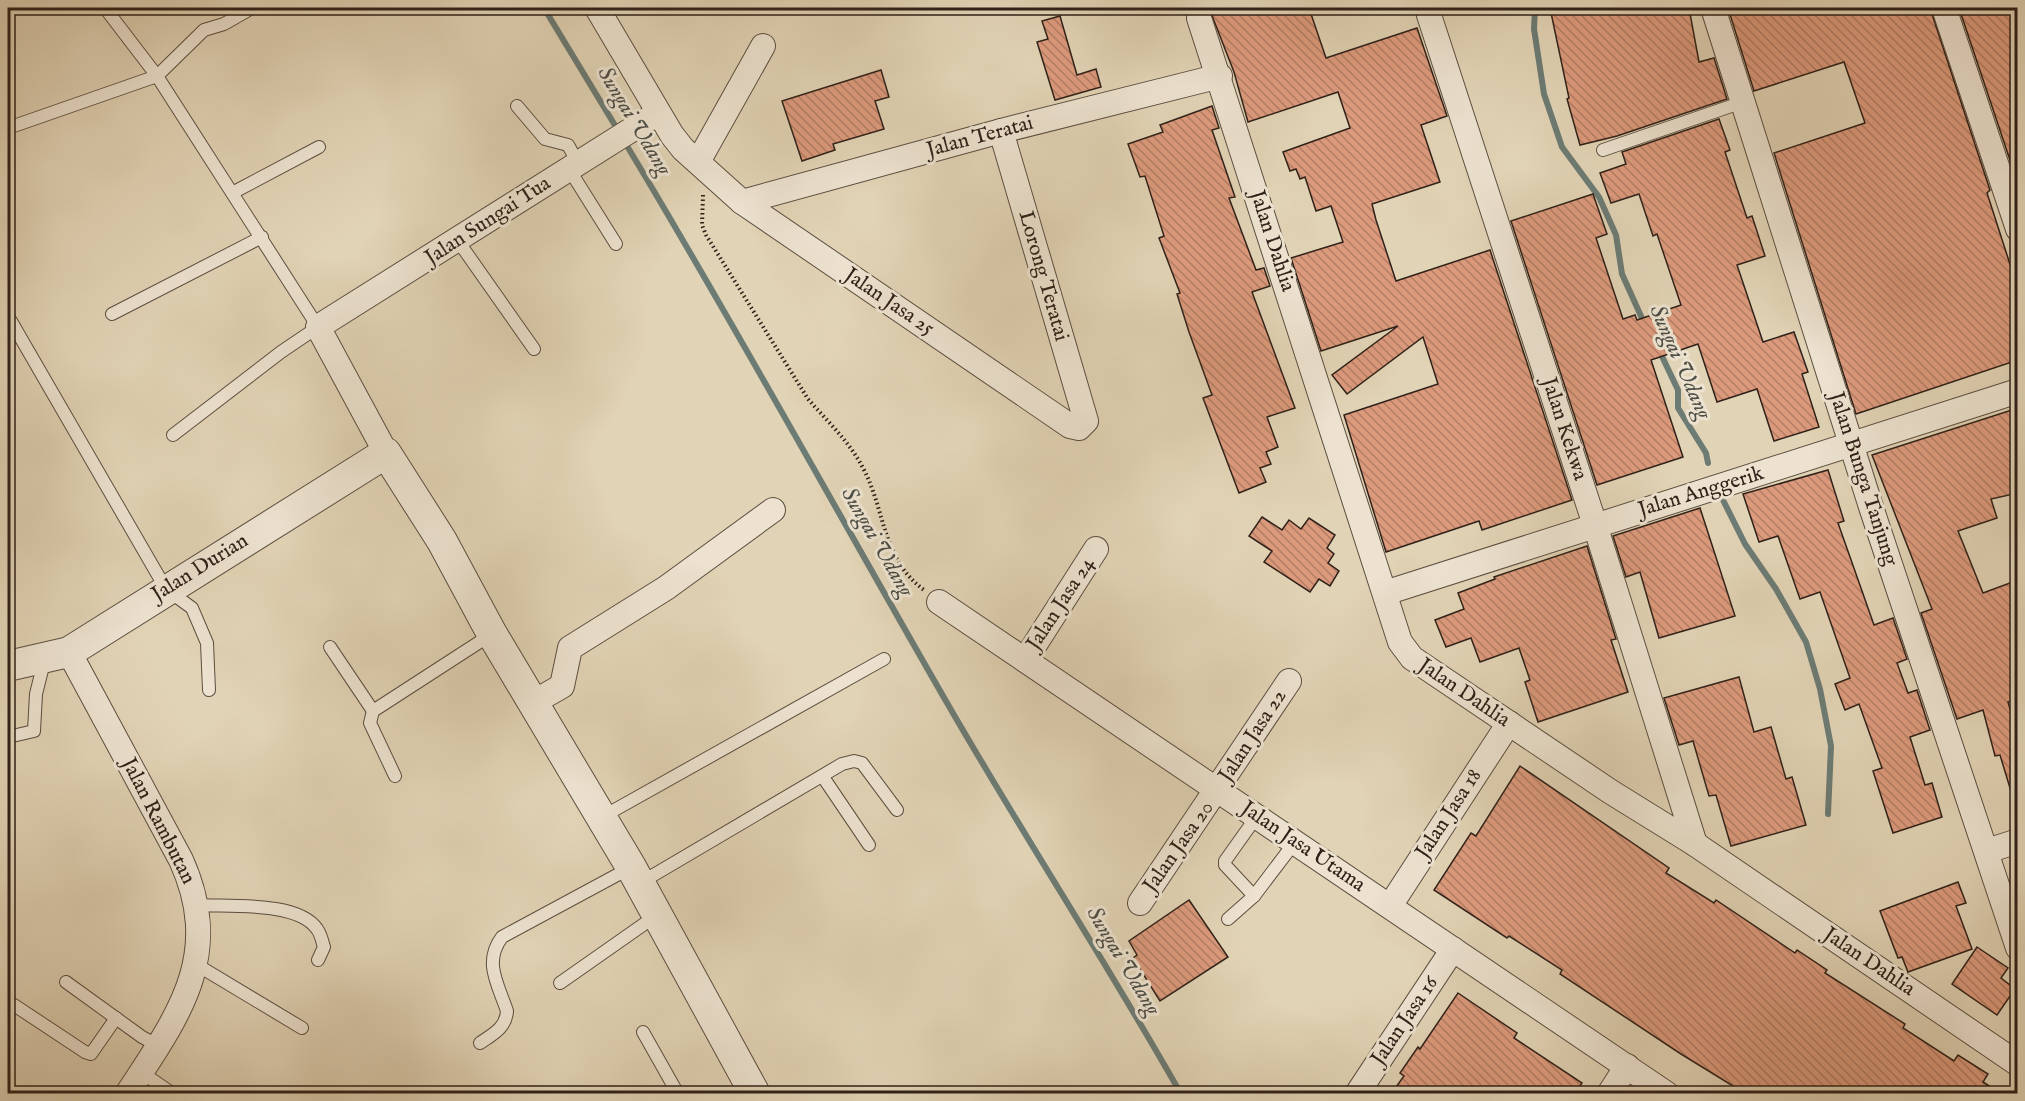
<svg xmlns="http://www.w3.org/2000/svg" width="2025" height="1101" viewBox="0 0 2025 1101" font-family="'IM FELL English',serif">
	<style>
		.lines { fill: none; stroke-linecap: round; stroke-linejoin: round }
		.stream { stroke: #6c7b74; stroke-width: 6 }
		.building { fill: url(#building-back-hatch); stroke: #2f2119; stroke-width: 1.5 }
		.service-casing { stroke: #5c4e40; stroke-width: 14 }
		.minor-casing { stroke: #5c4e40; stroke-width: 26 }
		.tertiary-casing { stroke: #5c4e40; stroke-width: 32 }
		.path { stroke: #2f2119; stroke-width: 4; stroke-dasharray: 1.5 3; stroke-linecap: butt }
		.service { stroke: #ece2cf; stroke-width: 12 }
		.minor { stroke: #ece2cf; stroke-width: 24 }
		.tertiary { stroke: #ece2cf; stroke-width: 30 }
		.labels { text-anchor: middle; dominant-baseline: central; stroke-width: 6; stroke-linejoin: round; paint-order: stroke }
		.street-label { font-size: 21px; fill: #2f2119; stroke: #ece2cf }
		.water-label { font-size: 22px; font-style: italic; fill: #4d4e46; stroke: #ece2cf }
	</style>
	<defs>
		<pattern id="building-back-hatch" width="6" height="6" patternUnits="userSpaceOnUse" patternTransform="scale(1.5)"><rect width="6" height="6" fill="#dc9a7c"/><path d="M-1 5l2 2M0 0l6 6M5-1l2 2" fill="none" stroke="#b37d65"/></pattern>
	</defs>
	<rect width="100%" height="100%" fill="#e1d3b5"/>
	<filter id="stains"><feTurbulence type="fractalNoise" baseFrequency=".00333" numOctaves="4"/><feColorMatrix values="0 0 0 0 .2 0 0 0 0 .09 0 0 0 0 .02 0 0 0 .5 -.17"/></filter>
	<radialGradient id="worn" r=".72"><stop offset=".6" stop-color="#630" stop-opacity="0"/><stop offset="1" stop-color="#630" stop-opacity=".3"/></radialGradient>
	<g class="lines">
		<!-- stream -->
		<g class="stream">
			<path d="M544 8 619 132"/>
			<path d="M1535 8 1534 29 1544 94 1562 147 1599 197 1616 235 1622 274 1645 325"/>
			<path d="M624 141C737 328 841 519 950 708 1025 838 1107 963 1181 1094"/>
			<path d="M1659 350 1678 390V408L1706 453 1708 463"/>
			<path d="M1723 500 1745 544 1776 589 1806 642 1820 689 1831 746 1828 814"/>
		</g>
	</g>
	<!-- building -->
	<g class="building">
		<path d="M1209 8H1309L1326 58 1417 28 1447 116 1421 125 1440 182 1372 204 1376 220 1396 281 1490 250 1572 500 1482 530 1479 521 1386 552 1344 415 1438 384 1423 337 1347 394 1332 375 1398 326 1321 351 1291 258 1343 242 1331 206 1316 211 1305 177 1300 179 1296 169 1290 171 1283 152 1350 128 1338 92 1248 122 1234 72Z"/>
		<path d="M1550 8H1689L1699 62 1714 58 1727 99 1617 136 1580 145 1567 99 1569 98Z"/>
		<path d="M1728 8H1930L1990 190 1987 193 2018 289V360L1856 414 1774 153 1865 123 1844 62 1754 91Z"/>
		<path d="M1959 8H2018V181H2017Z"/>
		<path d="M1060 16 1077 75 1096 69 1101 87 1055 100 1037 42 1048 39 1042 21Z"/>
		<path d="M881 70 889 97 875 101 884 129 833 144 835 150 802 161 782 101Z"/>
		<path d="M1212 106 1219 128 1212 130 1235 197 1229 198 1256 270 1264 268 1270 286 1252 292 1295 408 1267 417 1278 447 1266 452 1271 464 1260 468 1266 482 1239 493 1203 398 1212 395 1189 332 1177 294 1180 293 1159 238 1164 236 1145 176 1140 177 1128 144 1163 132 1160 125Z"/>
		<path d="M1719 119 1730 150 1725 152 1747 218 1752 216 1765 256 1737 265 1763 342 1794 332 1808 372 1802 374 1819 427 1774 441 1757 389 1717 402 1698 344 1651 360 1683 457 1597 485 1511 221 1593 194 1607 234 1596 238 1623 319 1635 315 1637 320 1681 305 1657 234 1653 236 1639 194 1611 203 1600 173 1626 164 1622 152Z"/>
		<path d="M2018 408V493L1991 499 1997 518 1958 531 1983 593 2010 583 2012 588 2018 586V699L2008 702 2018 737V797L2013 798 2000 755 1995 756 1983 710 1957 719 1921 613 1932 609 1872 455Z"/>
		<path d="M1828 470 1844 521 1838 523 1874 625 1893 618 1907 659 1897 663 1908 693 1917 690 1930 730 1910 737 1925 785 1932 783 1942 817 1893 833 1873 771 1882 768 1859 704 1845 710 1835 684 1850 678 1820 592 1800 599 1778 536 1759 542 1743 494Z"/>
		<path d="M1700 508 1735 616 1659 638 1640 572 1626 577 1613 536Z"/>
		<path d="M1262 517 1282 530 1289 520 1301 529 1309 518 1335 535 1327 548 1334 554 1328 563 1339 571 1330 586 1319 579 1310 592 1264 562 1272 551 1249 536Z"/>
		<path d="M1587 546 1616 639 1611 640 1628 692 1538 722 1525 682 1530 680 1519 648 1480 662 1471 638 1446 647 1435 620 1464 609 1458 593 1495 579 1494 577Z"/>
		<path d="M1739 677 1754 732 1771 727 1786 779 1792 777 1806 825 1731 846 1716 795 1709 796 1693 741 1679 745 1664 698Z"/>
		<path d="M1520 766 1669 868 1666 873 1714 903 1716 900 1795 953 1797 950 1827 970 1825 973 1905 1024 1903 1028 1954 1061 1958 1055 1988 1074 1983 1082 2002 1094H1746L1681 1054 1560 974 1562 970 1509 936 1507 938 1434 890 1471 833 1476 836Z"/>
		<path d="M1958 882 1966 903 1956 906 1972 949 1908 972 1902 957 1898 958 1880 911Z"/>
		<path d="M1189 900 1228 957 1160 1001 1133 958 1137 955 1129 941Z"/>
		<path d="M1977 947 2008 968 2001 978 2015 989 1997 1015 1952 984Z"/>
		<path d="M1458 993 1517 1033 1514 1038 1582 1083 1575 1094H1391L1404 1076 1400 1073 1418 1047 1420 1049Z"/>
	</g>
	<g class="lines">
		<defs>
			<g id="service">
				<path d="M105 8 157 76 318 327 281 352 173 435"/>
				<path d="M517 106 545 139 568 145 578 163"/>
				<path d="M8 128 157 76 204 30 224 24 252 8"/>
				<path d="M1603 150 1743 102"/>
				<path d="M569 169 616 244"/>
				<path d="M234 192 319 147"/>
				<path d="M458 241 534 349"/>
				<path d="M112 314 262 237"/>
				<path d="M8 316 166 589 192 608 207 643 209 690"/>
				<path d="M330 647 373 711"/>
				<path d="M8 737 34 731 36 694 45 658"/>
				<path d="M395 776 370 723 373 711 492 634"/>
				<path d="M823 777 869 845"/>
				<path d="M602 817 884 659"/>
				<path d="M640 883 842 764 854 761 862 763 897 810"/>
				<path d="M1254 896 1225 865V861L1257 816"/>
				<path d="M198 905C229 907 298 901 317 929 321 934 322 941 324 947L318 960"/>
				<path d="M1228 919 1254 896 1295 842"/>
				<path d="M197 965 302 1028"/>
				<path d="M66 982 142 1037 159 1046"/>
				<path d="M560 983 657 915"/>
				<path d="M14 1005 85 1052 91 1054 116 1018"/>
				<path d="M643 1032 678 1094"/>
				<path d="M480 1043C493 1034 506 1028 507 1011 498 984 483 962 502 937L630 868"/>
				<path d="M141 1072 173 1094"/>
			</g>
			<g id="minor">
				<path d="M597 8 672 135 683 149 742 202 1070 426 1079 428 1086 421 1001 131"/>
				<path d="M1713 8 1872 510 2018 948"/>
				<path d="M1944 8 2018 229"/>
				<path d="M1429 15 1595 525 1695 844"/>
				<path d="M1199 18 1400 642 1412 658 1611 792 1695 844 2018 1064"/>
				<path d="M698 162 763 46"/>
				<path d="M742 202 1001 131 1220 76"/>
				<path d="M386 453 318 327 658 113"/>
				<path d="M1385 593 2018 391"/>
				<path d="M939 602 1667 1094"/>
				<path d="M69 652 181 860C224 955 179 1015 127 1094"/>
				<path d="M1025 660 1096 549"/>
				<path d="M534 702 562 686 570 648 666 588 773 510"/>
				<path d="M1987 851 2018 841"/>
				<path d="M1140 903 1289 681"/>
				<path d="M1390 906 1509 723"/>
				<path d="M1357 1094 1453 949"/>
				<path d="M1609 1094 1627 1066"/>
			</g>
			<path id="tertiary" d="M8 666 69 652 386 453 442 541 492 634 631 867 755 1094"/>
		</defs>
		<!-- service casing -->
		<use href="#service" class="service-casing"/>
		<!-- minor casing -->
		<use href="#minor" class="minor-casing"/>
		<!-- tertiary casing -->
		<use href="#tertiary" class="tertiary-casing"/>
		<!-- path -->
		<path class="path" d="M703 195 702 225 706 235 808 399C827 421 849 441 863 468 886 511 881 558 924 590"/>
		<!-- service -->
		<use href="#service" class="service"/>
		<!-- minor -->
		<use href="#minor" class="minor"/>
		<!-- tertiary -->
		<use href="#tertiary" class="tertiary"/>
	</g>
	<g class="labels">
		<!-- street labels -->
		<g class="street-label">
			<text transform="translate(980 137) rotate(-15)">Jalan Teratai</text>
			<text transform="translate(488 221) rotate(-33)">Jalan Sungai Tua</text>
			<text transform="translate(1272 241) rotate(72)">Jalan Dahlia</text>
			<text transform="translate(1043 276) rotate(74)">Lorong Teratai</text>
			<text transform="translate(889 302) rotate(34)">Jalan Jasa 25</text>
			<text transform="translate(1564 429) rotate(72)">Jalan Kekwa</text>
			<text transform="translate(1863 479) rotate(72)">Jalan Bunga Tanjung</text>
			<text transform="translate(1701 492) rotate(-17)">Jalan Anggerik</text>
			<text transform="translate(200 568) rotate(-32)">Jalan Durian</text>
			<text transform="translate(1061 604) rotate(-57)">Jalan Jasa 24</text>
			<text transform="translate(1464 693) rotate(34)">Jalan Dahlia</text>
			<text transform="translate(1253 736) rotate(-57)">Jalan Jasa 22</text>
			<text transform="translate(1449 814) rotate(-57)">Jalan Jasa 18</text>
			<text transform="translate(158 821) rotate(63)">Jalan Rambutan</text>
			<text transform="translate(1179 847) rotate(-55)">Jalan Jasa 20</text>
			<text transform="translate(1303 847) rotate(34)">Jalan Jasa Utama</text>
			<text transform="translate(1869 962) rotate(34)">Jalan Dahlia</text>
			<text transform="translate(1405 1021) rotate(-56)">Jalan Jasa 16</text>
		</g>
		<!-- water labels -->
		<g class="water-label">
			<text transform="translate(634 121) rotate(59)">Sungai Udang</text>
			<text transform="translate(1680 362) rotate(66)">Sungai Udang</text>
			<text transform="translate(877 542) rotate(60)">Sungai Udang</text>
			<text transform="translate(1123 961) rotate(59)">Sungai Udang</text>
		</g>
	</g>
	<!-- margin -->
	<rect width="2025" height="1101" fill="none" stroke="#e1d3b5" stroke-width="30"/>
	<rect x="9" y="9" width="2007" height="1083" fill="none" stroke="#2f2119" stroke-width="3"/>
	<rect x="15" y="15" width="1995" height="1071" fill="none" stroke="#2f2119" stroke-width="1.5"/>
	<rect width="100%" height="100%" filter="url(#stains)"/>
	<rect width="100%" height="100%" fill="url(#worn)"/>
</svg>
